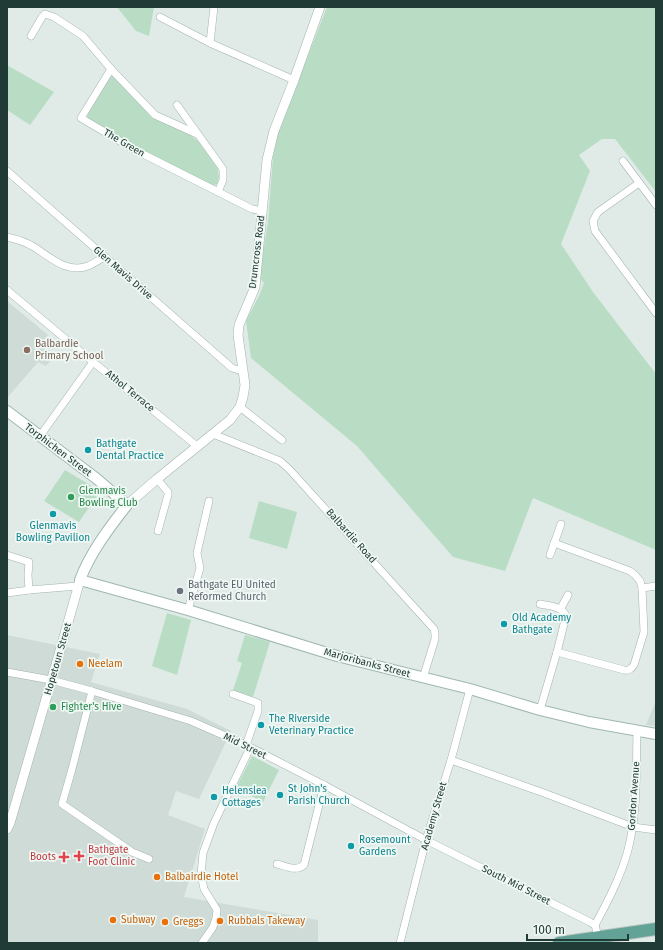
<svg xmlns="http://www.w3.org/2000/svg" width="663" height="950" viewBox="0 0 663 950" font-family="'Fira Sans',sans-serif">
	<style>
		.built { fill: #cedbd6 }
		.green { fill: #b8ddc4 }
		.lines { fill: none; stroke-linecap: round; stroke-linejoin: round }
		.minor-casing { stroke: #a3b3ae; stroke-width: 8 }
		.tertiary-casing { stroke: #a3b3ae; stroke-width: 10 }
		.secondary-casing { stroke: #9eb7b0; stroke-width: 12 }
		.primary-casing { stroke: #c1c8c7; stroke-width: 14 }
		.minor { stroke: #fff; stroke-width: 7 }
		.tertiary { stroke: #fff; stroke-width: 9 }
		.secondary { stroke: #fff; stroke-width: 10 }
		.primary { stroke: #63a296; stroke-width: 12 }
		.education-dot { fill: #8d6e63; stroke: #f0f8f4; stroke-width: 1.5 }
		.culture-dot { fill: #0f9aa8; stroke: #f0f8f4; stroke-width: 1.5 }
		.leisure-dot { fill: #2e9e5b; stroke: #f0f8f4; stroke-width: 1.5 }
		.worship-dot { fill: #6b7280; stroke: #f0f8f4; stroke-width: 1.5 }
		.food-dot { fill: #e8710a; stroke: #f0f8f4; stroke-width: 1.5 }
		.health-dot { fill: #e0444e; stroke: #f0f8f4; stroke-width: 1.5 }
		.labels { text-anchor: middle; dominant-baseline: central; stroke-width: 3.5; stroke-linejoin: round; paint-order: stroke }
		.street-label { font-size: 10px; fill: #203b36; stroke: #f0f8f4 }
		.education-label { font-size: 10px; fill: #785e54; stroke: #f0f8f4; text-anchor: start }
		.culture-label { font-size: 10px; fill: #0d838f; stroke: #f0f8f4; text-anchor: start }
		.leisure-label { font-size: 10px; fill: #27864d; stroke: #f0f8f4; text-anchor: start }
		.worship-label { font-size: 10px; fill: #5b616d; stroke: #f0f8f4; text-anchor: start }
		.food-label { font-size: 10px; fill: #c56008; stroke: #f0f8f4; text-anchor: start }
		.health-label { font-size: 10px; fill: #be3a42; stroke: #f0f8f4; text-anchor: start }
	</style>
	<rect width="100%" height="100%" fill="#e0ebe7"/>
	<!-- built -->
	<g class="built">
		<path d="M7 301 48 335 40 344 54 356 46 366 38 362 7 398Z"/>
		<path d="M7 635 100 654 91 682 187 709 231 731 199 799 176 791 168 815 205 829 184 897 318 920V943H7Z"/>
		<path d="M656 701V726L646 725Z"/>
	</g>
	<!-- green -->
	<g class="green">
		<path d="M117 7H154L149 36 136 31Z"/>
		<path d="M327 7H656V192L615 139H602L579 155 590 171 561 244 593 292 656 374V550L533 498 505 571 453 557 357 446 251 358 246 321 259 296 264 283 259 277 268 222 274 143Z"/>
		<path d="M7 65 54 92 30 125 7 110Z"/>
		<path d="M113 76 115 77 152 118 186 132 198 141 218 169 219 177 217 184 213 186 154 157 88 118 87 115 110 77Z"/>
		<path d="M65 470 95 488 99 493 79 522 44 501Z"/>
		<path d="M259 501 297 512 287 549 249 538Z"/>
		<path d="M167 613 191 620 177 675 152 666Z"/>
		<path d="M245 635 270 642 253 697 233 690 242 663 237 661Z"/>
		<path d="M252 756 279 770 263 802 236 788Z"/>
	</g>
	<g class="lines">
		<defs>
			<g id="minor">
				<path d="M160 17 210 43 294 80"/>
				<path d="M31 36 42 17 45 14 54 17 83 36 111 69 155 115 197 134"/>
				<path d="M210 43 214 7"/>
				<path d="M111 69 81 118 135 150 252 209 262 211"/>
				<path d="M177 105 223 169V180L218 192"/>
				<path d="M623 161 656 205"/>
				<path d="M7 171 232 368 242 371"/>
				<path d="M639 183 598 212 593 221 595 231 656 313"/>
				<path d="M7 237C16 239 26 242 34 247 50 257 67 274 88 266 93 264 99 260 104 257"/>
				<path d="M7 290 93 362 197 446"/>
				<path d="M240 407 282 440"/>
				<path d="M213 434 280 461 289 469 434 629 435 634V639L423 678"/>
				<path d="M40 436 93 362"/>
				<path d="M157 479 168 492V495L158 531"/>
				<path d="M554 543 630 571 635 575 640 581 642 588 644 632 634 665C631 669 629 671 624 670L557 652"/>
				<path d="M7 555 29 562 28 575 29 590"/>
				<path d="M550 555 561 524"/>
				<path d="M642 588 656 586"/>
				<path d="M7 593 29 590 78 586"/>
				<path d="M540 604C549 606 562 606 566 616L557 652 540 710"/>
				<path d="M561 608 568 595"/>
				<path d="M188 610 200 568 197 553 209 501"/>
				<path d="M7 672 51 680 92 691 191 721 246 745 324 785 426 840 590 922 595 925 598 937"/>
				<path d="M92 691 72 769 62 804 132 852 149 859"/>
				<path d="M233 694 258 703V711L246 745"/>
				<path d="M451 760 544 793 633 827 656 830"/>
				<path d="M277 864C286 866 296 872 304 865L324 785"/>
				<path d="M595 925C608 901 621 876 628 850 638 811 636 770 637 731"/>
				<path d="M202 943 213 927 216 918 217 910 204 889 201 874 203 853 214 823 250 748"/>
				<path d="M400 943 426 840 451 760 470 689"/>
			</g>
			<g id="tertiary">
				<path d="M127 505 157 479 230 420 240 407 243 397 245 385 238 335 239 325 255 287 267 160 274 131 294 80 320 7"/>
				<path d="M7 829 10 823 62 644 80 580"/>
			</g>
			<path id="secondary" d="M7 411 97 479 127 505C109 528 90 553 80 580L188 610 337 656 470 689 540 710 589 722 656 734"/>
			<path id="primary" d="M559 943 656 929"/>
		</defs>
		<!-- minor casing -->
		<use href="#minor" class="minor-casing"/>
		<!-- tertiary casing -->
		<use href="#tertiary" class="tertiary-casing"/>
		<!-- secondary casing -->
		<use href="#secondary" class="secondary-casing"/>
		<!-- primary casing -->
		<use href="#primary" class="primary-casing"/>
		<!-- minor -->
		<use href="#minor" class="minor"/>
		<!-- tertiary -->
		<use href="#tertiary" class="tertiary"/>
		<!-- secondary -->
		<use href="#secondary" class="secondary"/>
		<!-- primary -->
		<use href="#primary" class="primary"/>
	</g>
	<!-- markers -->
	<circle class="education-dot" cx="27" cy="350" r="4"/>
	<g class="culture-dot">
		<circle cx="88" cy="450" r="4"/>
		<circle cx="53" cy="514" r="4"/>
		<circle cx="504" cy="624" r="4"/>
		<circle cx="261" cy="725" r="4"/>
		<circle cx="280" cy="795" r="4"/>
		<circle cx="214" cy="797" r="4"/>
		<circle cx="351" cy="846" r="4"/>
	</g>
	<g class="leisure-dot">
		<circle cx="71" cy="497" r="4"/>
		<circle cx="53" cy="707" r="4"/>
	</g>
	<circle class="worship-dot" cx="180" cy="591" r="4"/>
	<g class="food-dot">
		<circle cx="80" cy="664" r="4"/>
		<circle cx="157" cy="877" r="4"/>
		<circle cx="113" cy="920" r="4"/>
		<circle cx="220" cy="921" r="4"/>
		<circle cx="165" cy="922" r="4"/>
	</g>
	<g class="health-dot">
		<path d="M77 850h4v4h4v4h-4v4h-4v-4h-4v-4h4z"/>
		<path d="M62 851h4v4h4v4h-4v4h-4v-4h-4v-4h4z"/>
	</g>
	<g class="labels">
		<!-- street labels -->
		<g class="street-label">
			<text transform="translate(124 143) rotate(30)">The Green</text>
			<text transform="translate(257 252) rotate(-83)">Drumcross Road</text>
			<text transform="translate(123 273) rotate(41)">Glen Mavis Drive</text>
			<text transform="translate(130 391) rotate(39)">Athol Terrace</text>
			<text transform="translate(58 450) rotate(37)">Torphichen Street</text>
			<text transform="translate(351 536) rotate(48)">Balbardie Road</text>
			<text transform="translate(58 659) rotate(-74)">Hopetoun Street</text>
			<text transform="translate(367 663) rotate(15)">Marjoribanks Street</text>
			<text transform="translate(245 746) rotate(26)">Mid Street</text>
			<text transform="translate(634 796) rotate(-86)">Gordon Avenue</text>
			<text transform="translate(434 816) rotate(-74)">Academy Street</text>
			<text transform="translate(516 885) rotate(27)">South Mid Street</text>
		</g>
		<!-- education labels -->
		<g class="education-label">
			<text x="35" y="344">Balbardie<tspan x="35" dy="12">Primary School</tspan></text>
		</g>
		<!-- culture labels -->
		<g class="culture-label">
			<text x="96" y="444">Bathgate<tspan x="96" dy="12">Dental Practice</tspan></text>
			<text x="53" y="526" text-anchor="middle">Glenmavis<tspan x="53" dy="12">Bowling Pavilion</tspan></text>
			<text x="512" y="618">Old Academy<tspan x="512" dy="12">Bathgate</tspan></text>
			<text x="269" y="719">The Riverside<tspan x="269" dy="12">Veterinary Practice</tspan></text>
			<text x="288" y="789">St John's<tspan x="288" dy="12">Parish Church</tspan></text>
			<text x="222" y="791">Helenslea<tspan x="222" dy="12">Cottages</tspan></text>
			<text x="359" y="840">Rosemount<tspan x="359" dy="12">Gardens</tspan></text>
		</g>
		<!-- leisure labels -->
		<g class="leisure-label">
			<text x="79" y="491">Glenmavis<tspan x="79" dy="12">Bowling Club</tspan></text>
			<text x="61" y="707">Fighter's Hive</text>
		</g>
		<!-- worship labels -->
		<g class="worship-label">
			<text x="188" y="585">Bathgate EU United<tspan x="188" dy="12">Reformed Church</tspan></text>
		</g>
		<!-- food labels -->
		<g class="food-label">
			<text x="88" y="664">Neelam</text>
			<text x="165" y="877">Balbairdie Hotel</text>
			<text x="121" y="920">Subway</text>
			<text x="228" y="921">Rubbals Takeway</text>
			<text x="173" y="922">Greggs</text>
		</g>
		<!-- health labels -->
		<g class="health-label">
			<text x="88" y="850">Bathgate<tspan x="88" dy="12">Foot Clinic</tspan></text>
			<text x="56" y="857" text-anchor="end">Boots</text>
		</g>
	</g>
	<!-- border -->
	<rect width="663" height="950" fill="none" stroke="#203b36" stroke-width="16"/>
	<!-- scale -->
	<path d="M527 934v6h101v-6" fill="none" stroke="#203b36" stroke-width="2"/>
	<text x="533" y="934" font-size="12" fill="#203b36" stroke="#f0f8f4" stroke-width="3" paint-order="stroke">100 m</text>
</svg>
